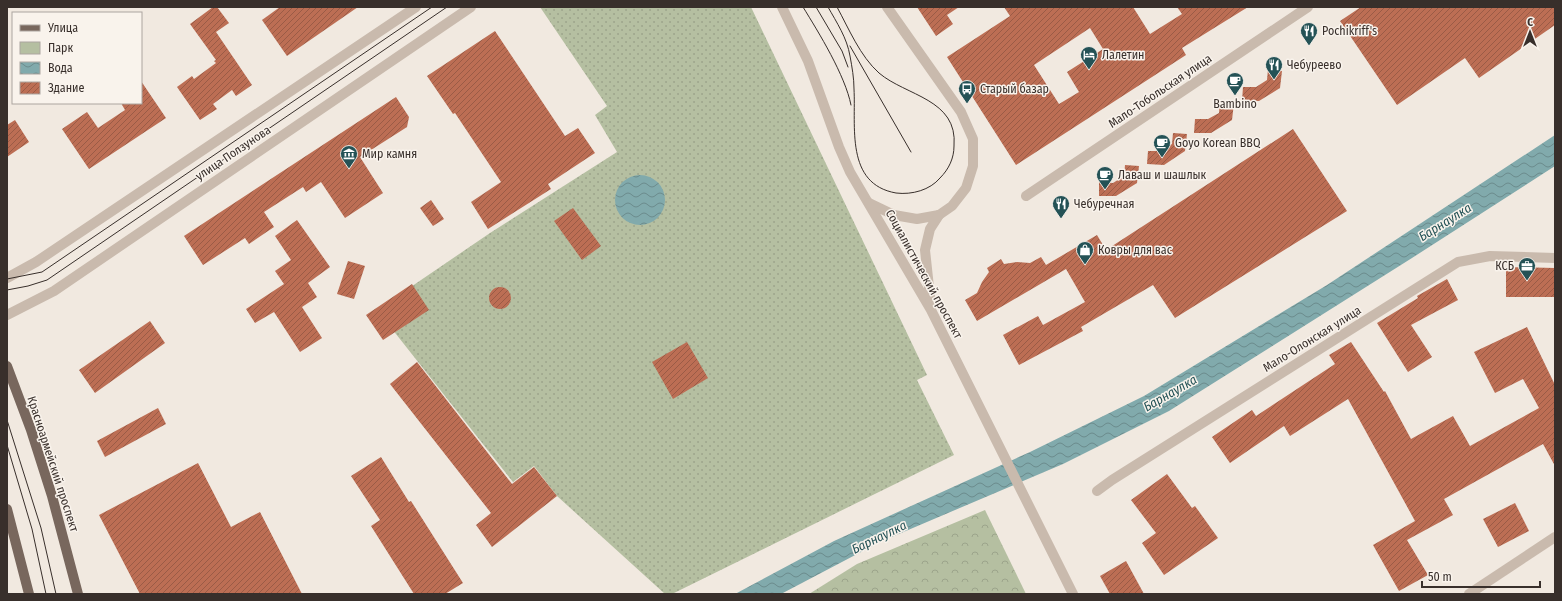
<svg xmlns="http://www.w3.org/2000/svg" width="1562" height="601" viewBox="0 0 1562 601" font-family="'Fira Sans Condensed',sans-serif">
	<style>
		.green { fill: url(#green-dots) }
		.forest { fill: url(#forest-crowns) }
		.water { fill: url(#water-waves) }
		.building { fill: url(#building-hatch); fill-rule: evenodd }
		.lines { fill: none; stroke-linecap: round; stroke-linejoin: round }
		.pedestrian { stroke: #c9baad; stroke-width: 10 }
		.minor { stroke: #c9baad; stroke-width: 10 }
		.tertiary { stroke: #c9baad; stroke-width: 10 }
		.primary { stroke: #78675d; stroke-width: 10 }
		.tram { stroke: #382f2b; stroke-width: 1 }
		.labels { text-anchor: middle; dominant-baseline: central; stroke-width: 3; stroke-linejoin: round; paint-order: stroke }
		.poi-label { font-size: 12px; fill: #382f2b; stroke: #f9f3ec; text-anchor: start }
		.street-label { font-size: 12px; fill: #382f2b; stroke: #f9f3ec }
		.water-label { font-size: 13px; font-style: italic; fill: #245256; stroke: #f9f3ec }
	</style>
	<defs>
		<pattern id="green-dots" width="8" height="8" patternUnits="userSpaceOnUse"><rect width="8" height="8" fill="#b5bfa1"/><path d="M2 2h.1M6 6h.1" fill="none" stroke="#9ca48b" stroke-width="1.8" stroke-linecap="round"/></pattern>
		<pattern id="forest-crowns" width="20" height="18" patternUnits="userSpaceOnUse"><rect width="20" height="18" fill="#b5bfa1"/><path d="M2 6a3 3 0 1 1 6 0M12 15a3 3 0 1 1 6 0" fill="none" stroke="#9ca48b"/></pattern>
		<pattern id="water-waves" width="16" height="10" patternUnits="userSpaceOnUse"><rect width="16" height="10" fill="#81aaac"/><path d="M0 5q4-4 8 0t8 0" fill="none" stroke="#6b8b8c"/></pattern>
		<pattern id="building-hatch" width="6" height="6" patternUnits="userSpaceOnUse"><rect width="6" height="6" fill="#bc6e54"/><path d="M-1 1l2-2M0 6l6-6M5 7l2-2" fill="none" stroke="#9a5b46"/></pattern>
	</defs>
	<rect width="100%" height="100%" fill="#f1e9e0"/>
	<!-- green -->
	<path class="green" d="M540 7H751L927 375 917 380 954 455 672 594H665L557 496 534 466 513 482 377 310 490 233 617 152 595 115 607 106Z"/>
	<!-- forest -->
	<path class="forest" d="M985 510 1026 594H809L857 564Z"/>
	<!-- water -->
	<g class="water">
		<path d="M1555 135V166L1412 258 1169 411 1063 464 880 542 781 594H735L834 541 1030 452 1144 396 1327 285Z"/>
		<circle cx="640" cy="200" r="25"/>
	</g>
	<!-- building -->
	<g class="building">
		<path d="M213 7H217L229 23 216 32 252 85 236 96 232 90 213 104 217 109 200 120 177 87 192 76 194 79 216 63 214 61 216 60 190 24Z"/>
		<path d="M280 7H358L287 56 262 20Z"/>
		<path d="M917 7H959L947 15 953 24 936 36Z"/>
		<path d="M1004 7H1133L1150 34 1182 14 1177 7H1248L1182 48 1186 55 1016 165 947 57 1010 16ZM1090 28 1103 49 1067 72 1079 92 1059 104 1034 65Z"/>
		<path d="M1361 7H1555V25L1479 78 1465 58 1397 105 1340 21Z"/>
		<path d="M495 31 565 136 578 128 595 153 548 184 551 189 488 229 471 202 501 182 455 113 453 114 427 76Z"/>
		<path d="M1268 69 1282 71 1280 88 1259 101H1242L1243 87H1256L1267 80Z"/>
		<path d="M141 81 166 118 89 169 62 129 87 112 98 128 125 110 121 103H141Z"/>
		<path d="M396 97 409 117 407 127 360 157 383 193 345 218 321 182 306 192 303 187 264 212 274 227 249 244 245 238 203 265 184 236Z"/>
		<path d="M1220 101 1234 103 1232 120 1211 133H1194L1195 119H1208L1219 113Z"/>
		<path d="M15 120 29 142 7 157V125Z"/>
		<path d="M1293 129 1347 211 1175 318 1153 285 1081 327 1083 331 1019 365 1003 335 1038 316 1043 325 1085 302 1066 269 977 321 965 300 977 293 982 282 989 272 987 268 1001 259 1004 264 1017 262 1030 263 1041 257 1046 265 1097 235 1106 250Z"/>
		<path d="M1173 133 1187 134 1185 151 1164 165 1147 164 1148 151H1161L1172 144Z"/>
		<path d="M1125 165 1139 166 1137 183 1116 196H1099V182L1113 183 1124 176Z"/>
		<path d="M431 200 444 219 433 226 420 208Z"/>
		<path d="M573 208 601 246 582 260 554 221Z"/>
		<path d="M297 220 330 267 308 283 317 297 302 307 322 338 300 352 274 312 255 323 246 309 284 284 275 271 291 260 275 236Z"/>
		<path d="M348 261 365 266 354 299 337 294Z"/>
		<path d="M1506 267 1555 268V297H1506Z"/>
		<path d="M1447 279 1458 300 1411 325 1432 357 1408 372 1377 323 1418 298 1417 296Z"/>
		<path d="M412 284 429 310 383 340 366 315Z"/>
		<circle cx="500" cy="298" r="11"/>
		<path d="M150 321 165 343 95 393 79 370Z"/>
		<path d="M1527 327 1555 385V466L1543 444 1444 499 1453 515 1407 540 1428 575 1399 591 1373 545 1415 521 1348 399 1290 436 1284 426 1230 463 1212 437 1252 410 1256 416 1335 364 1329 355 1351 342 1384 392 1385 391 1411 439 1453 416 1470 446 1539 408 1523 379 1495 393 1474 352Z"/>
		<path d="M687 342 708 378 673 399 652 362Z"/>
		<path d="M417 362 512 484 534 467 557 496 492 547 476 525 491 513 390 384Z"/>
		<path d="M158 408 166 424 105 457 97 441Z"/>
		<path d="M381 457 409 502 411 501 463 583 445 594H414L371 526 380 520 351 476Z"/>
		<path d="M198 463 231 527 260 512 302 594H140L99 515Z"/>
		<path d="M1167 474 1192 508 1195 506 1218 538 1164 575 1142 543 1156 533 1131 500Z"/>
		<path d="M1515 503 1529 531 1498 547 1483 519Z"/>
		<path d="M1126 561 1144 594H1110L1100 576Z"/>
	</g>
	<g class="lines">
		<!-- pedestrian -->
		<path class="pedestrian" d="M1026 196 1308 7"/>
		<!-- minor -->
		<g class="minor">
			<path d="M1097 491 1112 480 1458 262 1490 256 1555 258"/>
			<path d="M1469 594 1555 537"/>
		</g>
		<!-- tertiary -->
		<g class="tertiary">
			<path d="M782 7 808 61 839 147 850 172 931 310 1073 594"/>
			<path d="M869 203 894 215 917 219 939 215 952 206 966 188 973 166V139L961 112 887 7"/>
			<path d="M7 278 36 262 416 7"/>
			<path d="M931 306 925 250 930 229 939 215"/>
			<path d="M7 315 54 291 471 7"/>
		</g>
		<!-- primary -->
		<g class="primary">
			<path d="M7 366 31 430 52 496 78 594"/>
			<path d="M7 509 29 594"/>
		</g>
		<!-- tram -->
		<g class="tram">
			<path d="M803 7C819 33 845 75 851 105"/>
			<path d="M816 7 842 51 848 67"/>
			<path d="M828 7C837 23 847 38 850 56 852 67 854 78 854 89 856 126 845 184 896 193 912 195 930 190 940 178 949 169 954 158 954 146 958 99 906 96 879 73 860 56 849 29 837 7"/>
			<path d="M850 46 911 152"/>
			<path d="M7 279 42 272 432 7"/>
			<path d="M7 290 28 286 47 280 447 7"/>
			<path d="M7 420 41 528 56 594"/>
			<path d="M7 445 32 529 46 594"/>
		</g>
	</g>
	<!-- icons -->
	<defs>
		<symbol id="restaurant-pin" viewBox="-11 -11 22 30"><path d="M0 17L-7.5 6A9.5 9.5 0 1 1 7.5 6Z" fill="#245256" stroke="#f9f3ec"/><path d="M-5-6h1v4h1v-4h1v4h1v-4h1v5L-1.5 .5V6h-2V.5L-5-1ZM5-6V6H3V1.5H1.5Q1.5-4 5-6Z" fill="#fff"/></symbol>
		<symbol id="hotel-pin" viewBox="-11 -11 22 30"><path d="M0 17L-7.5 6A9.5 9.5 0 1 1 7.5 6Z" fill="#245256" stroke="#f9f3ec"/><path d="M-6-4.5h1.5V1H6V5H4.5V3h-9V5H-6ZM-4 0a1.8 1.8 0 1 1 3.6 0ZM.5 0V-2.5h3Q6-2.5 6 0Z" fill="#fff"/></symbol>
		<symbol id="cafe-pin" viewBox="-11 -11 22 30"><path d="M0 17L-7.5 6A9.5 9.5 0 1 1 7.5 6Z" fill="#245256" stroke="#f9f3ec"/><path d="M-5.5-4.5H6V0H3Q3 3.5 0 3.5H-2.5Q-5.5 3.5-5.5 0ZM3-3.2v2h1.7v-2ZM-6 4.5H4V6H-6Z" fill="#fff"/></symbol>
		<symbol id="bus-pin" viewBox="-11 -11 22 30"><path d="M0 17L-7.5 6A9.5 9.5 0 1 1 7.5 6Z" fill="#245256" stroke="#f9f3ec"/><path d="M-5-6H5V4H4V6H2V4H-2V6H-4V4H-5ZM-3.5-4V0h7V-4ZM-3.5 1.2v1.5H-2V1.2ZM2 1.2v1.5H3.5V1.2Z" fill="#fff"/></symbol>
		<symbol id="museum-pin" viewBox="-11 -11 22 30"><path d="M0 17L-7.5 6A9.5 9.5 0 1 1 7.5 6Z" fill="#245256" stroke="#f9f3ec"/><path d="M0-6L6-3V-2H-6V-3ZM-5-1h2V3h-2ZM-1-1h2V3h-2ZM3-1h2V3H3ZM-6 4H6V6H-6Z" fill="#fff"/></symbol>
		<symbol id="shop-pin" viewBox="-11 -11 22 30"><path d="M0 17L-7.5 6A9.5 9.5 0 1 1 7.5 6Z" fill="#245256" stroke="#f9f3ec"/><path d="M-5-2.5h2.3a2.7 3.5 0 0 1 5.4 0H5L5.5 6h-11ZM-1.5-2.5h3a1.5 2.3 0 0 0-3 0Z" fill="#fff"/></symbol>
		<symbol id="office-pin" viewBox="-11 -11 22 30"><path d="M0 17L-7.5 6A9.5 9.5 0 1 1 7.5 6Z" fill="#245256" stroke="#f9f3ec"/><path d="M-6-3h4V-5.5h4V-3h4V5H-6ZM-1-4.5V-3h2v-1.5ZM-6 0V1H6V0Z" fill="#fff"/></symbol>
	</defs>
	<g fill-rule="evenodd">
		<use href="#restaurant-pin" x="1299" y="21" width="20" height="27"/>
		<use href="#hotel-pin" x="1079" y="45" width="20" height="27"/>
		<use href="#restaurant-pin" x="1264" y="55" width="20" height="27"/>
		<use href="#cafe-pin" x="1225" y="71" width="20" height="27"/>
		<use href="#bus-pin" x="957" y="79" width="20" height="27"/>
		<use href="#cafe-pin" x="1152" y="133" width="20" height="27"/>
		<use href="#museum-pin" x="339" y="144" width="20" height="27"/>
		<use href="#cafe-pin" x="1095" y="165" width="20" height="27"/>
		<use href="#restaurant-pin" x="1051" y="194" width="20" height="27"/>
		<use href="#shop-pin" x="1075" y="240" width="20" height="27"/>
		<use href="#office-pin" x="1517" y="256" width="20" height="27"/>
	</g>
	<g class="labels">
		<!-- poi labels -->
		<g class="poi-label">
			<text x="1322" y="31">Pochikriff's</text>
			<text x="1102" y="55">Лалетин</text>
			<text x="1287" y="65">Чебуреево</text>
			<text x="980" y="89">Старый базар</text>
			<text x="1235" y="104" text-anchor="middle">Bambino</text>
			<text x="1175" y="143">Goyo Korean BBQ</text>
			<text x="362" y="154">Мир камня</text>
			<text x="1118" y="175">Лаваш и шашлык</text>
			<text x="1074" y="204">Чебуречная</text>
			<text x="1098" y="250">Ковры для вас</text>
			<text x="1514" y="266" text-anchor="end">КСБ</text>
		</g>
		<!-- street labels -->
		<g class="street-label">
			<text transform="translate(1160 91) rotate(-34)">Мало-Тобольская улица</text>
			<text transform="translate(233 153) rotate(-34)">улица Ползунова</text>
			<text transform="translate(924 274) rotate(61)">Социалистический проспект</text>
			<text transform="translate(1312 339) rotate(-32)">Мало-Олонская улица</text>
			<text transform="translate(53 464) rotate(72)">Красноармейский проспект</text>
		</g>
		<!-- water labels -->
		<g class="water-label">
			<text transform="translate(1445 222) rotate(-32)">Барнаулка</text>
			<text transform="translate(1170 393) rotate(-30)">Барнаулка</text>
			<text transform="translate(879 537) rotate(-26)">Барнаулка</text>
		</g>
	</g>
	<!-- border -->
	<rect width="1562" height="601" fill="none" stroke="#382f2b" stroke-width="16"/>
	<!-- legend -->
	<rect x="12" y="12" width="130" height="92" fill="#f9f3ec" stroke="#aca59f"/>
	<rect x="20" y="25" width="20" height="6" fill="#78675d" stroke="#aca59f"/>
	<text x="48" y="32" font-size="12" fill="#382f2b">Улица</text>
	<rect x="20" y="42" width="20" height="12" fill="#b5bfa1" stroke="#aca59f"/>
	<text x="48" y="52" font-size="12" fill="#382f2b">Парк</text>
	<rect x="20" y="62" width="20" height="12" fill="url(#water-waves)" stroke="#aca59f"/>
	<text x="48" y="72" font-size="12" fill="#382f2b">Вода</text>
	<rect x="20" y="82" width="20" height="12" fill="url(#building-hatch)" stroke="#aca59f"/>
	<text x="48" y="92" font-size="12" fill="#382f2b">Здание</text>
	<!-- north arrow -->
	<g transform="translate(1530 32)" stroke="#f9f3ec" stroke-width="3" paint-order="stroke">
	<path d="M0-3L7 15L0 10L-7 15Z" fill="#382f2b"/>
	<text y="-6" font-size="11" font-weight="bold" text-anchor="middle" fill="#382f2b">С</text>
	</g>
	<!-- scale -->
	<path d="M1422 581v6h118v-6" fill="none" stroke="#382f2b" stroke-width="2"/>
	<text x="1428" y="581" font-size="12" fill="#382f2b" stroke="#f9f3ec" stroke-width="3" paint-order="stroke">50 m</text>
</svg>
